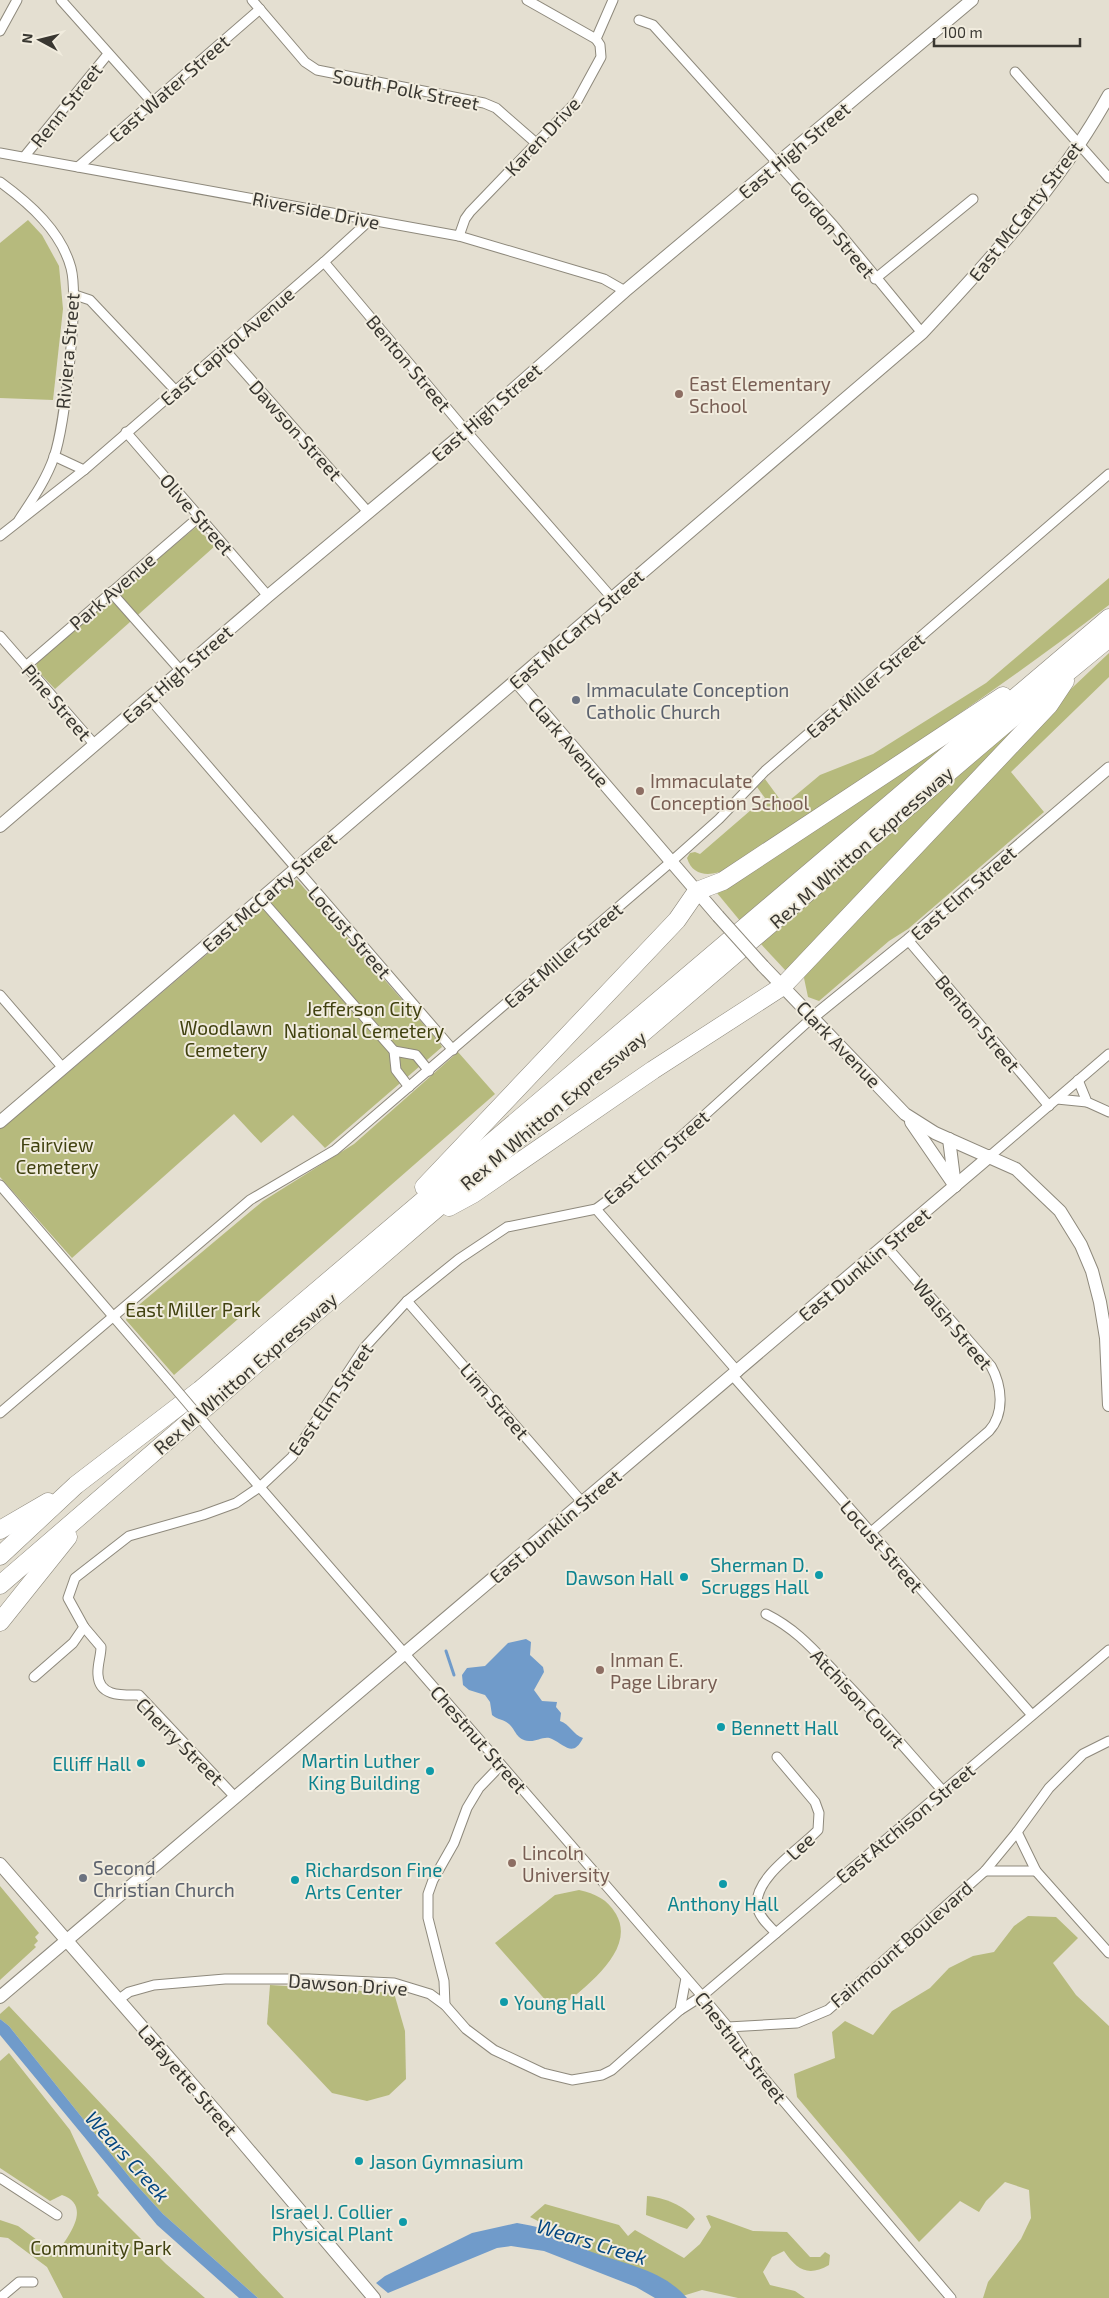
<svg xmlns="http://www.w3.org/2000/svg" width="1109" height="2298" viewBox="0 0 1109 2298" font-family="'Exo 2',sans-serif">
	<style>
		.green { fill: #b6ba7d }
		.water { fill: #709bca }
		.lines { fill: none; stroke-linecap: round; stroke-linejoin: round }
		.stream { stroke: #709bca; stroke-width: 3 }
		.minor-casing { stroke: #8e897c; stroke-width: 11 }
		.tertiary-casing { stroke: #8e897c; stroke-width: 13 }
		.secondary-casing { stroke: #8e897c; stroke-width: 14 }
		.motorway-casing { stroke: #8e897c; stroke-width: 19 }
		.minor { stroke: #fff; stroke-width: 9 }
		.tertiary { stroke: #fff; stroke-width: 11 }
		.secondary { stroke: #fff; stroke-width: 12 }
		.motorway { stroke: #fff; stroke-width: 18 }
		.minor-bridge-casing { stroke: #8e897c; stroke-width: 11; stroke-linecap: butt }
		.secondary-bridge-casing { stroke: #8e897c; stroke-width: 14; stroke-linecap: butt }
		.minor-bridge { stroke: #fff; stroke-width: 9 }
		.secondary-bridge { stroke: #fff; stroke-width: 12 }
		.education-dot { fill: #8d6e63; stroke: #f1ecde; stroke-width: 2 }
		.worship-dot { fill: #6b7280; stroke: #f1ecde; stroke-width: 2 }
		.culture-dot { fill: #0f9aa8; stroke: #f1ecde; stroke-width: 2 }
		.labels { text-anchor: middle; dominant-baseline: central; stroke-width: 4; stroke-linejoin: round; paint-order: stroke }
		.street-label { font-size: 19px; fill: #393731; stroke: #f1ecde }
		.education-label { font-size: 19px; fill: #785e54; stroke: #f1ecde; text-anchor: start }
		.worship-label { font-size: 19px; fill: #5b616d; stroke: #f1ecde; text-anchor: start }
		.park-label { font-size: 19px; fill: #414210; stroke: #f1ecde }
		.culture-label { font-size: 19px; fill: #0d838f; stroke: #f1ecde; text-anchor: end }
		.water-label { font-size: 20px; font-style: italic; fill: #024680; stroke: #f1ecde }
	</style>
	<rect width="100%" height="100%" fill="#e4dfd1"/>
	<!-- green -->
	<g class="green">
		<path d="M28 220 42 235 59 266 63 309 53 400 0 398V243Z"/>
		<path d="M196 527 215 546 55 689 36 669 37 661Z"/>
		<path d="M1109 578V605C986 699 857 784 728 869 712 876 693 878 687 858L690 853 695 852 700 854 765 798 757 787 765 779 784 805 820 775 873 754 986 683Z"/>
		<path d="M1109 653V677L1011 772 1044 812 908 929 889 941 819 1001 808 997 804 978 807 968 1036 722Z"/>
		<path d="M989 709 741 922 717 893 720 887Z"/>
		<path d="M1026 719 786 971 760 943 1020 721Z"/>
		<path d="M297 880 440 1043 442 1047 325 1148 293 1115 261 1143 234 1114 72 1258 0 1177V1127L64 1076 293 881Z"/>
		<path d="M458 1052 495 1094 174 1375 126 1320 128 1314 263 1201 354 1144Z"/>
		<path d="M0 1886 39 1933 35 1937 38 1941 34 1945 36 1947 0 1980Z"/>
		<path d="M579 1890C596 1894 607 1899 616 1914 638 1952 580 1990 556 2012L495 1943 555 1895Z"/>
		<path d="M1028 1916 1056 1917 1078 1938 1053 1963 1076 1995 1109 2026V2298H983L988 2282 1021 2239 1031 2218 1029 2190 1005 2182 986 2201 979 2212 960 2201 919 2242 797 2097 794 2074 835 2058 832 2032 845 2021 873 2035 892 2011 930 1988 949 1968 973 1956 994 1952 1014 1926Z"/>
		<path d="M270 1985 394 1993 405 2031 406 2079 389 2095 367 2101 332 2093 267 2024Z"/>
		<path d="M9 2006 284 2298H258L163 2214 131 2179 9 2026 0 2019V2014Z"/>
		<path d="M9 2053 70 2130 99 2193 97 2195 166 2264 205 2298H63L47 2267 8 2238 0 2237V2220L18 2226 56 2254C68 2237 93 2206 62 2195L50 2201 0 2168V2061Z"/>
		<path d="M647 2196C663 2197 685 2206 695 2219L687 2229 646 2215Z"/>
		<path d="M545 2204 619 2225 628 2236 635 2230 684 2258 700 2244 711 2227 706 2216 709 2215 753 2231 787 2232 810 2257H820L825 2252 830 2255 829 2265C808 2277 797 2270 784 2251L772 2257 763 2272 770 2285 795 2291 805 2298H738L702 2290 676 2298 599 2267 554 2229 530 2217Z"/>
	</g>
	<!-- water -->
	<g class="water">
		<path d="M526 1639 531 1642 530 1655 543 1667 544 1672 534 1690 542 1701 557 1702 556 1707 561 1713 560 1721C570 1724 573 1735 583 1738 573 1758 565 1745 552 1739 545 1735 536 1742 529 1741 516 1740 516 1730 509 1724 504 1719 497 1720 492 1715L490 1702 485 1695 469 1690 463 1685 462 1675 467 1668 485 1666 508 1643Z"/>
		<path d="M0 2019 9 2026 131 2179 163 2214 258 2298H239L157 2225 0 2035Z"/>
		<path d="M517 2223C535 2226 552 2230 569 2238 577 2242 583 2249 592 2252 626 2265 662 2269 687 2298H655L636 2287 544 2251 511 2246 497 2248 388 2293 376 2283 385 2276 472 2233Z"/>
	</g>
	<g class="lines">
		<!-- stream -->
		<path class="stream" d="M446 1651 454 1675"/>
		<defs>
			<g id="minor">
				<path d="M61 0 152 102"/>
				<path d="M252 0 305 62 317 70 484 103 496 108 536 143"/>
				<path d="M527 0 596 39"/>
				<path d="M639 20 653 25 834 226 922 333"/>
				<path d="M0 31 17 0"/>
				<path d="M1015 72 1109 178"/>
				<path d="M0 153 459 236 604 279 625 291"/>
				<path d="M24 157 108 54"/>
				<path d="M78 167 260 9"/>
				<path d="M0 182C30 204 61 231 71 268 79 299 65 425 54 457 46 480 32 500 19 520"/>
				<path d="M459 236 465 219 470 212 577 101 601 57 600 45 596 39 613 0"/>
				<path d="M324 262 466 431 612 598"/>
				<path d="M875 279 973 199"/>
				<path d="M75 295 90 300 176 391"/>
				<path d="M224 349 368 512"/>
				<path d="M126 432 268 596"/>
				<path d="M54 456 84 470 324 262 370 220"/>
				<path d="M0 536 84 470"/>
				<path d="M111 592 181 671"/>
				<path d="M0 636 95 745"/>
				<path d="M26 666 199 517"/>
				<path d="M150 699 453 1050"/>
				<path d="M261 899 394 1051 396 1070 409 1087"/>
				<path d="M908 940 1049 1106"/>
				<path d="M0 995 63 1068"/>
				<path d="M394 1051 416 1055 429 1071"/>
				<path d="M1078 1080 1087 1102 1109 1112"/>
				<path d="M1057 1099 1087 1102"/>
				<path d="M990 1156 1109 1054"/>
				<path d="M0 1185 168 1380"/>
				<path d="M596 1209 738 1372"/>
				<path d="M407 1301 582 1502"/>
				<path d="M733 1376 1032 1715"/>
				<path d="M0 1413 250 1200 335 1150 672 861 719 819 765 771 1109 474"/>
				<path d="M219 1440 702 1996 728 2027 752 2064 951 2298"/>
				<path d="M870 1533 989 1431C1005 1413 1002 1386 991 1366L886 1246"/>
				<path d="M766 1614C796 1629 813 1649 835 1672 873 1710 907 1751 943 1791"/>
				<path d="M84 1627 101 1647C101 1656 97 1666 98 1675 99 1697 123 1695 139 1695L235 1797"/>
				<path d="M34 1677 73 1643 84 1627 68 1598 75 1578 129 1536 203 1515 236 1503 261 1486 292 1457 364 1348 407 1301 459 1259 507 1227 596 1209 623 1189 813 1017"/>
				<path d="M1017 1832 1036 1871 1109 1953"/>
				<path d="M985 1871H1036"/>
				<path d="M776 1933C769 1926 757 1915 757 1904 756 1876 800 1849 818 1830L819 1813 815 1802 777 1757"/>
				<path d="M118 2000 129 1992 154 1985 225 1979H309L394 1983 430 1994 445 2005 466 2029 494 2050 543 2073 572 2080 602 2075 612 2070 680 2010 702 1996 1109 1650"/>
				<path d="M445 2005 444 1981 428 1918V1894L433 1880 454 1843 467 1808 479 1788 501 1765"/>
				<path d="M680 2010 686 1978"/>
				<path d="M728 2027 797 2023 828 2010 985 1871 1017 1832 1049 1788 1083 1754 1109 1741"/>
				<path d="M0 2178 57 2215"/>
				<path d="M0 2298 19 2282H33"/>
			</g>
			<path id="tertiary" d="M813 1017 908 940 1109 768"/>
			<g id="secondary">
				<path d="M516 681 718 916"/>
				<path d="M0 826 268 596 466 431 625 291 972 0"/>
				<path d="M763 966 905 1114 935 1133 1016 1169 1060 1211 1081 1245 1092 1271 1100 1302 1106 1338 1109 1405"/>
				<path d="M0 1122 922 333C990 260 1060 184 1109 95"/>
				<path d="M911 1122 955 1186"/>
				<path d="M949 1139 955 1186"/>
				<path d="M0 1864 226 2123 374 2298"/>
				<path d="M0 1997 990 1156"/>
			</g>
			<g id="motorway">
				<path d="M424 1187 677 920 697 891 723 881 1003 696"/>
				<path d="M449 1207 473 1194 653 1070 783 986 1049 705 1065 681"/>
				<path d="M0 1530 48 1502"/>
				<path d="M0 1556 76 1485 200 1390 1109 618"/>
				<path d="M0 1585 416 1226 1024 708 1109 638"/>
				<path d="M0 1622 68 1537"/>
			</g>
		</defs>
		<!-- minor casing -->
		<use href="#minor" class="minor-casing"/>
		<!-- tertiary casing -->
		<use href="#tertiary" class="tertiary-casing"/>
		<!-- secondary casing -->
		<use href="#secondary" class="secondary-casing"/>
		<!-- motorway casing -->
		<use href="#motorway" class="motorway-casing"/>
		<!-- minor -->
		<use href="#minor" class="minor"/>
		<!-- tertiary -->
		<use href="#tertiary" class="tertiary"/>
		<!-- secondary -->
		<use href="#secondary" class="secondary"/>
		<!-- motorway -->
		<use href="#motorway" class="motorway"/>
		<defs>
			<path id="minor-bridge" d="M168 1380 219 1440"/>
			<path id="secondary-bridge" d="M718 916 763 966"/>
		</defs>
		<!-- minor-bridge casing -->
		<use href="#minor-bridge" class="minor-bridge-casing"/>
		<!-- secondary-bridge casing -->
		<use href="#secondary-bridge" class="secondary-bridge-casing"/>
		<!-- minor-bridge -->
		<use href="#minor-bridge" class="minor-bridge"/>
		<!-- secondary-bridge -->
		<use href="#secondary-bridge" class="secondary-bridge"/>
	</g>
	<!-- markers -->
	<g class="education-dot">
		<circle cx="679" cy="394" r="5"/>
		<circle cx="640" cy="791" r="5"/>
		<circle cx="600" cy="1670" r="5"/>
		<circle cx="512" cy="1863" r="5"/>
	</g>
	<g class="worship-dot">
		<circle cx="576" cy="700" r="5"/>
		<circle cx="83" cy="1878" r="5"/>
	</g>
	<g class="culture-dot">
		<circle cx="819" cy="1575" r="5"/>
		<circle cx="684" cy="1577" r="5"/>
		<circle cx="721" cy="1727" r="5"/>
		<circle cx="141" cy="1763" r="5"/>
		<circle cx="430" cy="1771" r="5"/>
		<circle cx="295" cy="1880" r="5"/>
		<circle cx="723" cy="1884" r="5"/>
		<circle cx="504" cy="2002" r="5"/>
		<circle cx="359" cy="2161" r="5"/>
		<circle cx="403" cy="2222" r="5"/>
	</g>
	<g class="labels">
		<!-- street labels -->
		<g class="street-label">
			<text transform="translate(169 88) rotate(-41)">East Water Street</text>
			<text transform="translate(406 89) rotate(11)">South Polk Street</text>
			<text transform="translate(66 105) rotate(-51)">Renn Street</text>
			<text transform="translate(542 136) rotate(-47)">Karen Drive</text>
			<text transform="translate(794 150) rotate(-40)">East High Street</text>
			<text transform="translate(316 210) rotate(11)">Riverside Drive</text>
			<text transform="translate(1025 211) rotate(-52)">East McCarty Street</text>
			<text transform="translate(833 229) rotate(50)">Gordon Street</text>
			<text transform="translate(227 346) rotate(-41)">East Capitol Avenue</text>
			<text transform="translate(67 351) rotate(-85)">Riviera Street</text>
			<text transform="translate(409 363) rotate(50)">Benton Street</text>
			<text transform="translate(486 412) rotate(-41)">East High Street</text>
			<text transform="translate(296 430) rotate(48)">Dawson Street</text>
			<text transform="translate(197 514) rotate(49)">Olive Street</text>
			<text transform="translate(112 591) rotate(-41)">Park Avenue</text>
			<text transform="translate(576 629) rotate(-41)">East McCarty Street</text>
			<text transform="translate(177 674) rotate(-41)">East High Street</text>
			<text transform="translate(865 685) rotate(-41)">East Miller Street</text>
			<text transform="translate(57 702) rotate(49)">Pine Street</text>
			<text transform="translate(569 742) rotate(49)">Clark Avenue</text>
			<text transform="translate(861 847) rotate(-41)">Rex M Whitton Expressway</text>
			<text transform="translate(269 892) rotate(-41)">East McCarty Street</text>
			<text transform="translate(963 893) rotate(-41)">East Elm Street</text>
			<text transform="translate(350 932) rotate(49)">Locust Street</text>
			<text transform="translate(563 955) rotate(-41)">East Miller Street</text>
			<text transform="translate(978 1023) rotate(50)">Benton Street</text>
			<text transform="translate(839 1044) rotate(46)">Clark Avenue</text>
			<text transform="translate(553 1110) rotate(-40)">Rex M Whitton Expressway</text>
			<text transform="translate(656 1157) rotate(-41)">East Elm Street</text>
			<text transform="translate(864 1264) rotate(-40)">East Dunklin Street</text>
			<text transform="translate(953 1324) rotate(50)">Walsh Street</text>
			<text transform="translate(245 1373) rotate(-41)">Rex M Whitton Expressway</text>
			<text transform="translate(330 1399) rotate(-55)">East Elm Street</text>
			<text transform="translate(495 1401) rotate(49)">Linn Street</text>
			<text transform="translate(555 1526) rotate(-40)">East Dunklin Street</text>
			<text transform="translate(882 1546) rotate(49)">Locust Street</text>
			<text transform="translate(858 1698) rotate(47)">Atchison Court</text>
			<text transform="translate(479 1739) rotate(49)">Chestnut Street</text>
			<text transform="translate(180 1741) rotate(45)">Cherry Street</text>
			<text transform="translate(905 1823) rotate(-40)">East Atchison Street</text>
			<text transform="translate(800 1846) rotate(-43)">Lee</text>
			<text transform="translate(901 1944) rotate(-41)">Fairmount Boulevard</text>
			<text transform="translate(348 1984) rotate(4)">Dawson Drive</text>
			<text transform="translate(741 2047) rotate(52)">Chestnut Street</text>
			<text transform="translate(188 2080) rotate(49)">Lafayette Street</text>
		</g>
		<!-- education labels -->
		<g class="education-label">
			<text x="689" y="383">East Elementary<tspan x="689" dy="22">School</tspan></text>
			<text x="650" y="780">Immaculate<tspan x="650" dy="22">Conception School</tspan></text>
			<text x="610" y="1659">Inman E.<tspan x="610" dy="22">Page Library</tspan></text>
			<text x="522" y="1852">Lincoln<tspan x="522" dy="22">University</tspan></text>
		</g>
		<!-- worship labels -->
		<g class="worship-label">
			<text x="586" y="689">Immaculate Conception<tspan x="586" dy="22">Catholic Church</tspan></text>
			<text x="93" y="1867">Second<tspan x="93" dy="22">Christian Church</tspan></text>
		</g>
		<!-- park labels -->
		<g class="park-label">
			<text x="364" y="1008">Jefferson City<tspan x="364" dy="22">National Cemetery</tspan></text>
			<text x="226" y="1027">Woodlawn<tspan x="226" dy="22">Cemetery</tspan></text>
			<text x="57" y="1144">Fairview<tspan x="57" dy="22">Cemetery</tspan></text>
			<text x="193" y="1309">East Miller Park</text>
			<text x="101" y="2247">Community Park</text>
		</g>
		<!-- culture labels -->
		<g class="culture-label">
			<text x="809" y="1564">Sherman D.<tspan x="809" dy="22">Scruggs Hall</tspan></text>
			<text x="674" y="1577">Dawson Hall</text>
			<text x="731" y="1727" text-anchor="start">Bennett Hall</text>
			<text x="420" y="1760">Martin Luther<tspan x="420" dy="22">King Building</tspan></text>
			<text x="131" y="1763">Elliff Hall</text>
			<text x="305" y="1869" text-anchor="start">Richardson Fine<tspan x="305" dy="22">Arts Center</tspan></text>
			<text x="723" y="1903" text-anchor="middle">Anthony Hall</text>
			<text x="514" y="2002" text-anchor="start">Young Hall</text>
			<text x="369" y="2161" text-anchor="start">Jason Gymnasium</text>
			<text x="393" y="2211">Israel J. Collier<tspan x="393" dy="22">Physical Plant</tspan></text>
		</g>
		<!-- water labels -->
		<g class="water-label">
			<text transform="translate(128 2156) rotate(48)">Wears Creek</text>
			<text transform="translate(592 2241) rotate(17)">Wears Creek</text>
		</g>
	</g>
	<!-- north arrow -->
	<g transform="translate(40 40) rotate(277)" stroke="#f1ecde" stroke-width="4" paint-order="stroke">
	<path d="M0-4L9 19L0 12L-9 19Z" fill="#393731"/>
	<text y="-8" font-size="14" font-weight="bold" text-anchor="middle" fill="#393731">N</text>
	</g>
	<!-- scale -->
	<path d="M934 38v8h146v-8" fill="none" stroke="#393731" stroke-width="2.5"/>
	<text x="942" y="38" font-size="15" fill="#393731" stroke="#f1ecde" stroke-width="4" paint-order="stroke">100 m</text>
</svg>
